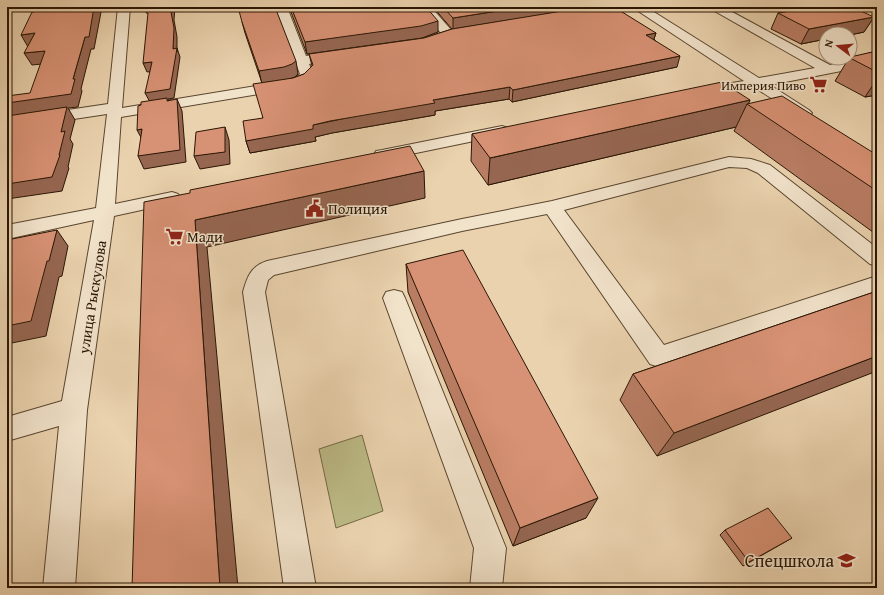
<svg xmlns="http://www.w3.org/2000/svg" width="884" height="595" viewBox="0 0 884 595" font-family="'Gentium Book Plus',serif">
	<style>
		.green { fill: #bcba86; stroke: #736845 }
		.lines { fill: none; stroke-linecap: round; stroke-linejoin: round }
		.street-casing { stroke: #5a452e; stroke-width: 2 }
		.street { fill: #f1e2ca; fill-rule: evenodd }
		.wall { fill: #b97d64; stroke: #2a1604 }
		.shaded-wall { fill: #966651; stroke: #2a1604 }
		.building { fill: #d79174; stroke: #2a1604 }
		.labels { text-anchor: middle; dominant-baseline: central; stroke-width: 3; stroke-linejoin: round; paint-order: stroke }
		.far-poi-label { font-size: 13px; fill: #2a1604; stroke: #f1e2ca; text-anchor: end }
		.poi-label { font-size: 15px; fill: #2a1604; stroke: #f1e2ca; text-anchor: start }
		.street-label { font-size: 15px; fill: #2a1604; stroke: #f1e2ca }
		.near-poi-label { font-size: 18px; fill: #2a1604; stroke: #f1e2ca; text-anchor: end }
	</style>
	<rect width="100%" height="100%" fill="#ead2ae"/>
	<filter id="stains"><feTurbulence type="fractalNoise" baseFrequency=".005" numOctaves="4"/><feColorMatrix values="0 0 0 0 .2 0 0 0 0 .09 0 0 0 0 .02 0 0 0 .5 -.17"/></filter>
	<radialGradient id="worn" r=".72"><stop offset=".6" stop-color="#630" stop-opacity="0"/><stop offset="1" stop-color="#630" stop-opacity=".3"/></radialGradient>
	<!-- green -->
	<path class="green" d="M362 435 383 511 336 528 319 449Z"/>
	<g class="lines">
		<defs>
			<g id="street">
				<path d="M118 7H130L122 108 287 81 296 78 300 74 275 7H287L306 56 340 51 345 52 347 55 345 58 340 59 309 64 314 75 306 84 295 88 121 117 115 204 172 192 178 194 181 198 178 202 114 216 87 410 75 588H43L59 426 7 441V417L62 401 94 220 7 239V225L96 208 107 114 7 129V119L108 104Z"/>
				<path d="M419 7H431L453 32 455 35 453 38H445Z"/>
				<path d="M601 7H627L621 10 586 16 582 15 580 13 582 11Z"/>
				<path d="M632 7H646L759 78 815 68 711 9 709 7H723L830 65 877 56V64L770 85 809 110 812 113 809 116 804 118 799 116 754 87 700 96 695 95 693 92 695 89 744 81Z"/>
				<path d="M502 126 508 128 510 131 508 134 382 160 376 159 374 155 376 151 382 150Z"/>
				<path d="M729 157 751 159 770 165 877 248V266L870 264 758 173 747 168 729 167 564 210 664 345 877 276V292L659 367 650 364 547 214 462 231 274 275 268 280 265 292 316 588H284L243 292C247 277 251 266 267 261L462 219 552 201Z"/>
				<path d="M394 290 402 292 405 298 506 548 502 588H470L474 548 383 298 386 292Z"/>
			</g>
		</defs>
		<!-- street casing -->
		<use href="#street" class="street-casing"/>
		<!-- street -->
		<use href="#street" class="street"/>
	</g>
	<!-- wall -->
	<g class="wall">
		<path d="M289 7H426L438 32 422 38 328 51 424 38 452 29 433 7H560L559 12 656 33 654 39 677 67 512 102 509 99 435 111V115L332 133 315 137 316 141 250 153 246 141 263 118 262 83 245 33 242 22 298 74 295 77 290 78H293L304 74 312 66 309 54H307Z"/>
		<path d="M778 13 874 17 864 32 850 35V34H826V39L801 44 771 29Z"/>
		<path d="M877 51V95L865 97 835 81 849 58Z"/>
		<path d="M750 100 748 104 877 155V235L734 131 736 127 488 185 471 161 472 134Z"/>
		<path d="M406 264 586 518 513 546 408 292Z"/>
		<path d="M877 291 657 456 620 400 633 374Z"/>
		<path d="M725 530 792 538 743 566 720 535Z"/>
	</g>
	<!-- shaded-wall -->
	<g class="shaded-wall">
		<path d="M94 7H102L94 49H91L81 89 82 91 78 107 68 108 75 120 70 139 73 144 68 167 69 168 62 191 7 199V103L73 79 85 37Z"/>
		<path d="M171 7H175L174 20 177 37V52V48L180 57 174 98 168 99 172 110 150 102 145 93 173 49 171 12Z"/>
		<path d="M523 7H560L559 12 453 29V18Z"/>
		<path d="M874 17 864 32 850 35V34H826V39L801 44 809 29Z"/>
		<path d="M438 21V32L422 38 307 54 305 42Z"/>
		<path d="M35 33 28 47 21 35Z"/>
		<path d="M656 33 652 44 646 35Z"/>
		<path d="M45 51 52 63 32 65 24 53Z"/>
		<path d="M680 56 677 67 512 102 513 90Z"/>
		<path d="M296 61 298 74 295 77 287 80 262 84 259 71Z"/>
		<path d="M152 62 156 71 147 72 143 63Z"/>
		<path d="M877 79V95L865 97Z"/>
		<path d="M510 87 509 99 435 111V115L332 133 315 137 316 141 250 153 246 141 313 125 433 100Z"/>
		<path d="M177 99 182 111 186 162 144 169 138 156Z"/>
		<path d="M750 100 748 105 747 104 736 127 488 185 490 158Z"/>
		<path d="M225 127 229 140 230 164 200 169 194 156Z"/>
		<path d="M142 129 144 143 137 130Z"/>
		<path d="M424 171 425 198 207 247 238 588H220L195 220Z"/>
		<path d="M57 230 68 246 62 276 59 277 46 336 7 344V326Z"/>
		<path d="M877 356V371L657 456 674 433Z"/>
		<path d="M598 498 586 518 513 546 520 528Z"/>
	</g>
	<!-- building -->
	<g class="building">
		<path d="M36 7H94L89 37H85L73 79H75L71 94 7 103V96L30 93 45 51 24 53 35 33 21 35 32 12H34Z"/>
		<path d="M148 7H171V12L174 28 173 49 177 48 170 89 145 93 152 62 143 63 148 13H146Z"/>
		<path d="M238 7H275L296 61 292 64 284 67 259 71 242 22Z"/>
		<path d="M291 7H426L438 21 421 26 305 42Z"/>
		<path d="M443 7H523L453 18Z"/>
		<path d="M587 7H614L656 33 646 35 680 56 513 90 510 87 433 100 435 103 330 121 313 125V129L246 141 243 121 263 118 253 84 293 78 304 74 313 65 309 54 424 38 452 29Z"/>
		<path d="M815 7H852L874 17 809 29 778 13Z"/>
		<path d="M877 51V72L850 58V57Z"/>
		<path d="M722 82 750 100 490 158 472 134Z"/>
		<path d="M782 96 877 155V191L747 104Z"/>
		<path d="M167 98V101L177 99 180 150 138 156 142 129 137 130 138 106 141 105V102Z"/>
		<path d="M67 107 61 132 65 131 59 155H60L52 177 7 184V116Z"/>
		<path d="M225 127V152L194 156 196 132Z"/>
		<path d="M410 146 424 171 195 220 220 588H132L144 202 190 193V190Z"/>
		<path d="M57 230 49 261H47L31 321 7 326V240Z"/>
		<path d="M463 250 598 498 520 528 406 264Z"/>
		<path d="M877 291V356L674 433 633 374Z"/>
		<path d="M768 508 792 538 749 562 725 530Z"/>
	</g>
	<!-- icons -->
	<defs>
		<symbol id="supermarket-bare" viewBox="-9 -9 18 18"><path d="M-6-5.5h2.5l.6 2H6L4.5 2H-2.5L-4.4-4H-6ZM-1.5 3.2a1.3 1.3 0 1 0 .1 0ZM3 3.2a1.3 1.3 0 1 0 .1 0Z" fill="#8f2418" stroke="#f1e2ca" stroke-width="2.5" paint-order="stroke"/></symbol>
		<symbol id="civic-bare" viewBox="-9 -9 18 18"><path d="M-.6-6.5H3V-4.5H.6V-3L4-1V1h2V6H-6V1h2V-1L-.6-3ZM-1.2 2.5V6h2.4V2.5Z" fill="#8f2418" stroke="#f1e2ca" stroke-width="2.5" paint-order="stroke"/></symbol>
		<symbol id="school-bare" viewBox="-9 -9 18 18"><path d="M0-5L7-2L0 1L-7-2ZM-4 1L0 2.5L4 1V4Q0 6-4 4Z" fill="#8f2418" stroke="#f1e2ca" stroke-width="2.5" paint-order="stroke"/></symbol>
	</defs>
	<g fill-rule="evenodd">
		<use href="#supermarket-bare" x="806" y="72" width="25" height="25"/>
		<use href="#civic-bare" x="302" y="196" width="25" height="25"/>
		<use href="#supermarket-bare" x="162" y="224" width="25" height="25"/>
		<use href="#school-bare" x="834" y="548" width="25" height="25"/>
	</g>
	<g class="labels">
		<!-- far-poi labels -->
		<g class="far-poi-label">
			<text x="806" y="85">Империя Пиво</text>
		</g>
		<!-- poi labels -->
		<g class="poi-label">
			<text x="328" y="208">Полиция</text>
			<text x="187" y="236">Мади</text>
		</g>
		<!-- street labels -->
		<g class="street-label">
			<text transform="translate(92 297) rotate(-81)">улица Рыскулова</text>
		</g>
		<!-- near-poi labels -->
		<g class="near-poi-label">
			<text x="834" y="560">Спецшкола</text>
		</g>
	</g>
	<!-- margin -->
	<rect width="884" height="595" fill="none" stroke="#ead2ae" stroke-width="24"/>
	<rect x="8" y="8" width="868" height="579" fill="none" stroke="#2a1604" stroke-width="2"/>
	<rect x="12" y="12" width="860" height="571" fill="none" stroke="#2a1604"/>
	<!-- north arrow -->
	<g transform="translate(838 46) rotate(286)"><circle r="19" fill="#f1e2ca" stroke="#a1907b"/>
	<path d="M0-3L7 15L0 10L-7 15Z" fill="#8f2418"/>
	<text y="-6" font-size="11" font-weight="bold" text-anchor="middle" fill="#2a1604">N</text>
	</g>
	<rect width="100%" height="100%" filter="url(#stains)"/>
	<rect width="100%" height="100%" fill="url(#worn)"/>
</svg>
